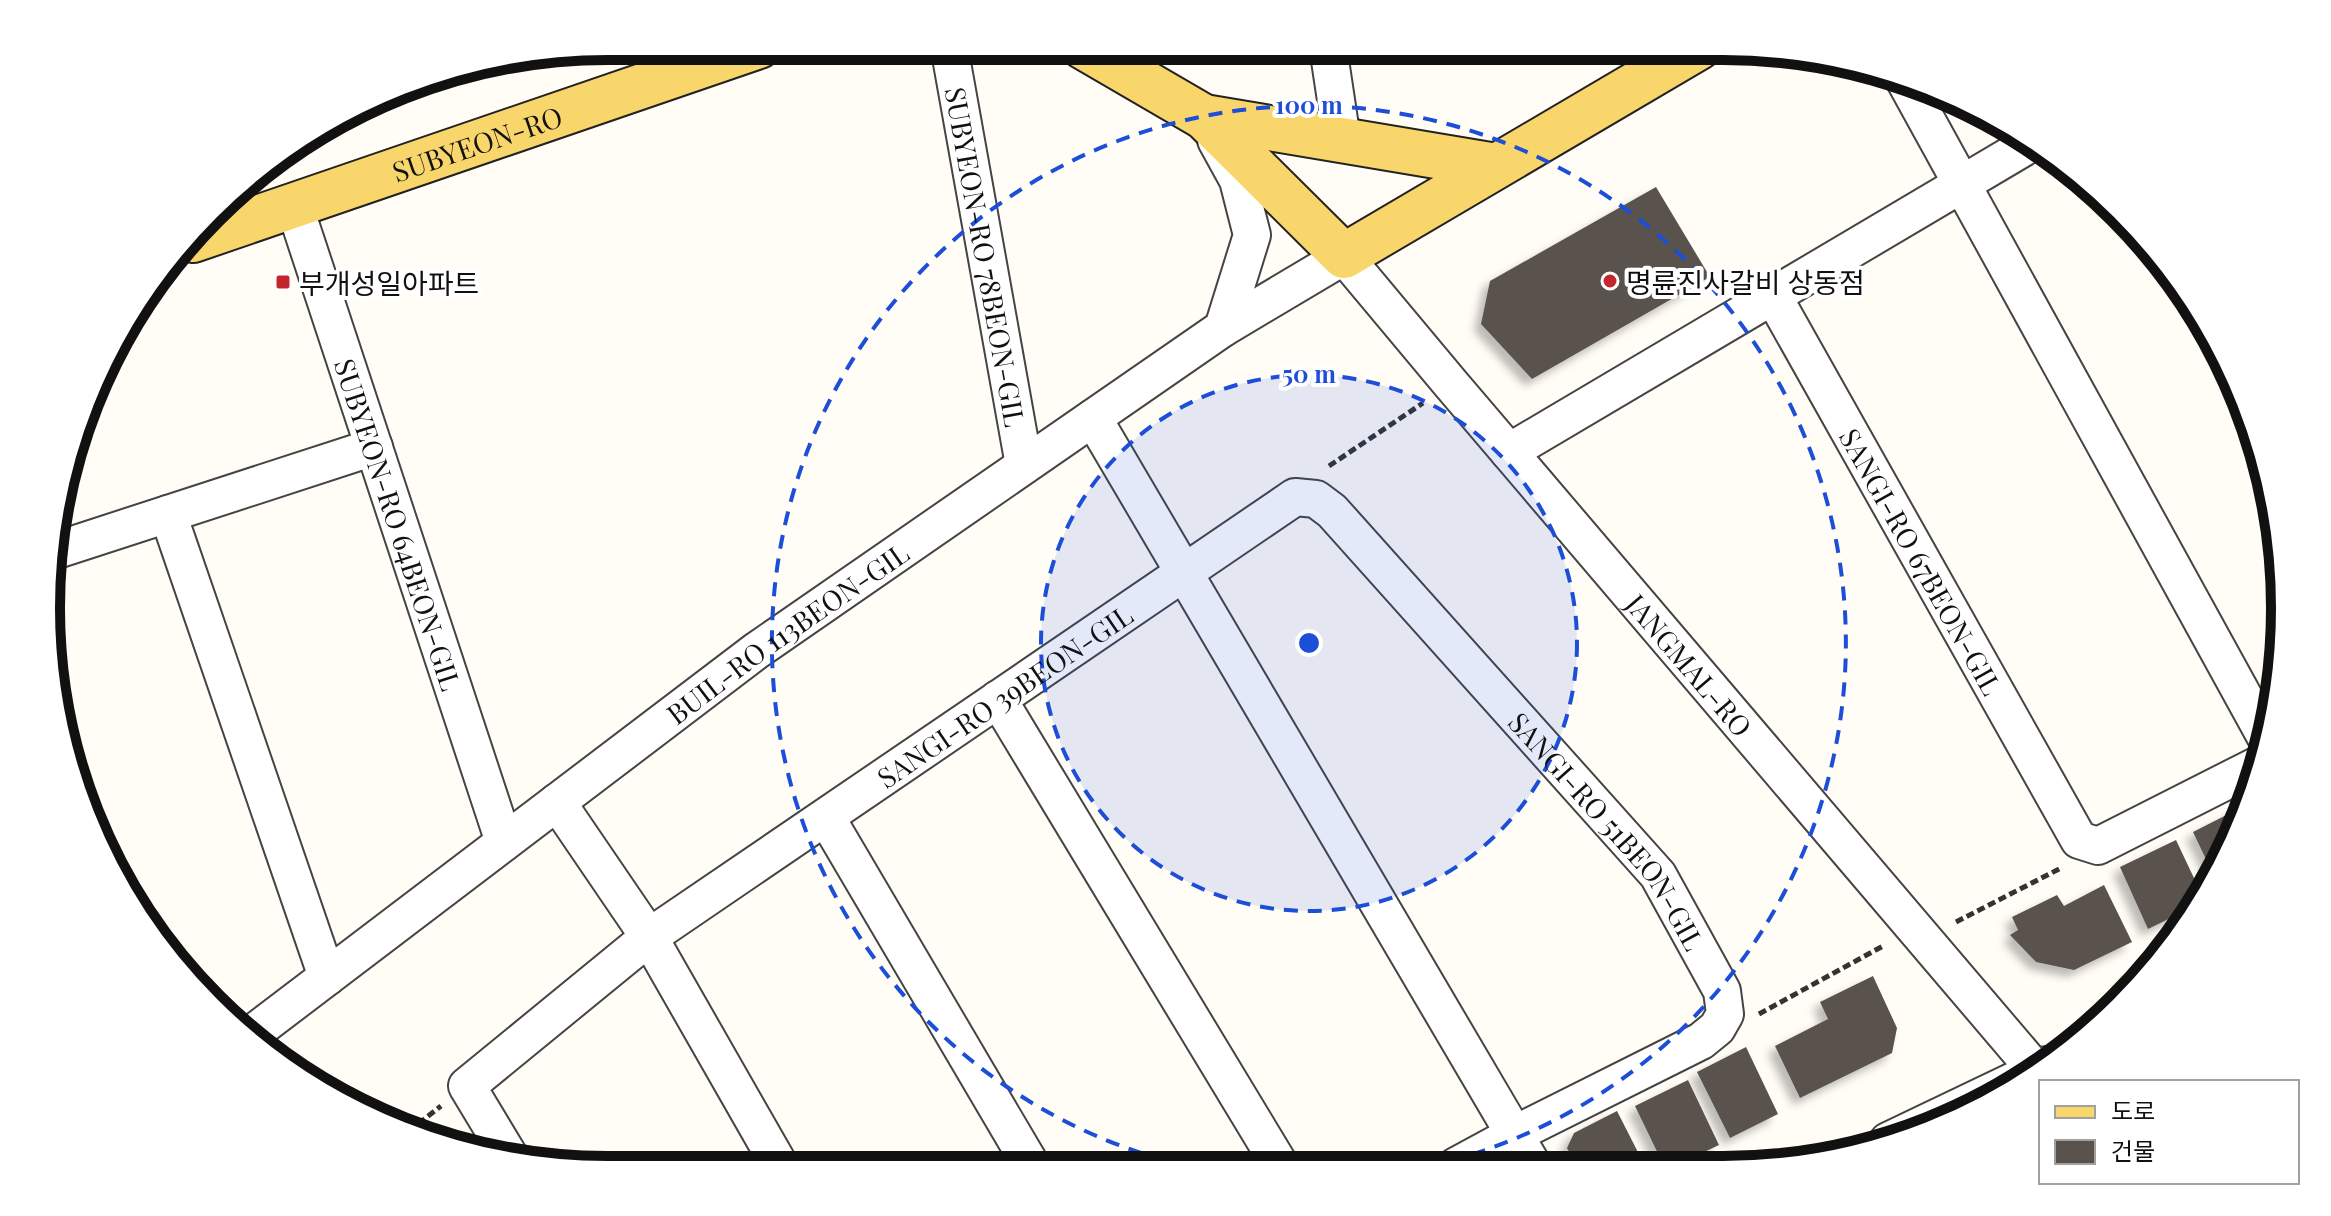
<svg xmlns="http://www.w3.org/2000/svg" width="2331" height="1216" viewBox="0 0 2331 1216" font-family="'Playfair Display','Noto Sans KR',serif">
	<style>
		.building { fill: #5a524d; filter: url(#shadow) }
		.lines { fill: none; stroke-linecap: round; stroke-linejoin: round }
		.minor-casing { stroke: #444; stroke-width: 40 }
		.major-casing { stroke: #222; stroke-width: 48 }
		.path { stroke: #333; stroke-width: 5; stroke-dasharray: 8 4; stroke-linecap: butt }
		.minor { stroke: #fff; stroke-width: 36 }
		.major { stroke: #f9d66b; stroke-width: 44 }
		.ring { fill: none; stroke: #1d4ed8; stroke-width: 4; stroke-dasharray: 14 10 }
		.poi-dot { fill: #c4262e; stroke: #fff; stroke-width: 3 }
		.labels { text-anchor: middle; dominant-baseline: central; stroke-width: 8; stroke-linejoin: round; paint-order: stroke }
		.street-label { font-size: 28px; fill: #111; stroke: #fff }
		.poi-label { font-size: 28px; fill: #111; stroke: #fff; text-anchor: start }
		.rim { fill: none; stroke: #111; stroke-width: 10 }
		.centre { fill: #1d4ed8; stroke: #fff; stroke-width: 4 }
		.ring-label { font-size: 24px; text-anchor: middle; font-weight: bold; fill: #1d4ed8; stroke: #fff; stroke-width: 8; stroke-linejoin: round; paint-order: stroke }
	</style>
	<defs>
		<filter id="shadow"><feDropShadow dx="-7" dy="7" stdDeviation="4" flood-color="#0004"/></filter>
	</defs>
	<rect width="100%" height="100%" fill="#fffdf5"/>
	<!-- building -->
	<g class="building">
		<path d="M1656 187 1710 277 1532 379 1481 324 1490 281Z"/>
		<path d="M2246 805 2227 857 2214 876 2193 832Z"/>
		<path d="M2176 840 2202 895 2193 907 2148 929 2120 867Z"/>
		<path d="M2104 885 2132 942 2074 970 2036 962 2010 935 2018 930 2012 917 2057 895 2064 906Z"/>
		<path d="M1873 976 1897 1028 1892 1053 1800 1098 1775 1046 1828 1019 1820 1002Z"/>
		<path d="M1746 1047 1778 1114 1730 1138 1697 1072Z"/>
		<path d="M1688 1080 1719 1145 1677 1165 1664 1166 1635 1106Z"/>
		<path d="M1617 1111 1645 1166H1577L1567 1148 1574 1133Z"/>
	</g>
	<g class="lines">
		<defs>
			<g id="minor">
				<path id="s1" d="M949 46 1024 465"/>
				<path d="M1328 47 1342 140"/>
				<path d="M1904 79 2268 741"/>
				<path d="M1216 140 1238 180 1252 235 1223 328"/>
				<path id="s2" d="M294 205 504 842"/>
				<path id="s3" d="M1773 296 2079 840 2098 846 2262 763"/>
				<path d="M1093 418 1533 1166"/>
				<path d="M1509 452 2033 142"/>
				<path d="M168 514 327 977"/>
				<path d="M57 550 374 447"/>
				<path d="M998 699 1281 1167"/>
				<path d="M557 802 649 937 781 1168"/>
				<path d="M826 817 1032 1167"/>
				<path id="s4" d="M248 1037 756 651 1223 328 1344 256 1451 384 2038 1073"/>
				<path d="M1888 1141 2047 1065"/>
				<path id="s5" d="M511 1159 467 1086 649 937 1295 497 1316 499 1332 511 1658 875 1722 991 1725 1014 1717 1028 1701 1041 1515 1134 1456 1166"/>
			</g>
			<g id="major">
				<path d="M1082 46 1204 117 1344 256 1699 47"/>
				<path d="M1204 117 1496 166"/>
				<path id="s6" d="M193 240 759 46"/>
			</g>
		</defs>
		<!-- minor casing -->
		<use href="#minor" class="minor-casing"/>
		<!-- major casing -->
		<use href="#major" class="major-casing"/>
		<!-- path -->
		<g class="path">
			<path d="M1329 466 1423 403"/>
			<path d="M1956 922 2061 868"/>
			<path d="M1759 1014 1883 946"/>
			<path d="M409 1131 441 1106"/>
		</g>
		<!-- minor -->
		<use href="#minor" class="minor"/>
		<!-- major -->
		<use href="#major" class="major"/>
	</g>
	<!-- distance rings -->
	<circle cx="1309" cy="643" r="268" fill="#1d4ed8" fill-opacity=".12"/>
	<g class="ring">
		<circle cx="1309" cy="643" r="268"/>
		<path d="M1188 1166A537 537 0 1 1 1434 1165"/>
	</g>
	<!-- markers -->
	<g class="poi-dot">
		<circle cx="1610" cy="281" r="8"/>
		<rect x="275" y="274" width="16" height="16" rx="4"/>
	</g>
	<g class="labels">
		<!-- street labels -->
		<g class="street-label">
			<text stroke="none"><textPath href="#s6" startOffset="300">SUBYEON-RO</textPath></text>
			<text stroke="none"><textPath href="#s1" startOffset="214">SUBYEON-RO 78BEON-GIL</textPath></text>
			<text stroke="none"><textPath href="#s2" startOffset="336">SUBYEON-RO 64BEON-GIL</textPath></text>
			<text stroke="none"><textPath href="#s3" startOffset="304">SANGI-RO 67BEON-GIL</textPath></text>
			<text stroke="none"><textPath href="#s4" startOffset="674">BUIL-RO 113BEON-GIL</textPath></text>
			<text stroke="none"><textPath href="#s4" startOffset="1882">JANGMAL-RO</textPath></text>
			<text stroke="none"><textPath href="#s5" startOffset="750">SANGI-RO 39BEON-GIL</textPath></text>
			<text stroke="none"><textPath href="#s5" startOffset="1566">SANGI-RO 51BEON-GIL</textPath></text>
		</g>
		<!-- poi labels -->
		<g class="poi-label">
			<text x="1626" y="281">명륜진사갈비 상동점</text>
			<text x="299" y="282">부개성일아파트</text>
		</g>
	</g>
	<!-- crop -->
	<path d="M0 0H2331V1216H0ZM608 60H1723A548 548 0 0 1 2271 608V608A548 548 0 0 1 1723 1156H608A548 548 0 0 1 60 608V608A548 548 0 0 1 608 60Z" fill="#fff" fill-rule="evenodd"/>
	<path class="rim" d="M608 60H1723A548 548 0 0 1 2271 608V608A548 548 0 0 1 1723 1156H608A548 548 0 0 1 60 608V608A548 548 0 0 1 608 60Z"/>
	<circle cx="1309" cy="643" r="12" class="centre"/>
	<g class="ring-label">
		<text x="1309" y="114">100 m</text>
		<text x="1309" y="383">50 m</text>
	</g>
	<!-- legend -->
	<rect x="2039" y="1080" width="260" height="104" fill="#ffffff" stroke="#a0a0a0" stroke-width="2"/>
	<rect x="2055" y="1106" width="40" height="12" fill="#f9d66b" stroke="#a0a0a0" stroke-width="2"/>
	<text x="2111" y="1120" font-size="24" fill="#111111">도로</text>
	<rect x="2055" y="1140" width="40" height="24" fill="#5a524d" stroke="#a0a0a0" stroke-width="2"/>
	<text x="2111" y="1160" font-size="24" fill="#111111">건물</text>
</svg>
